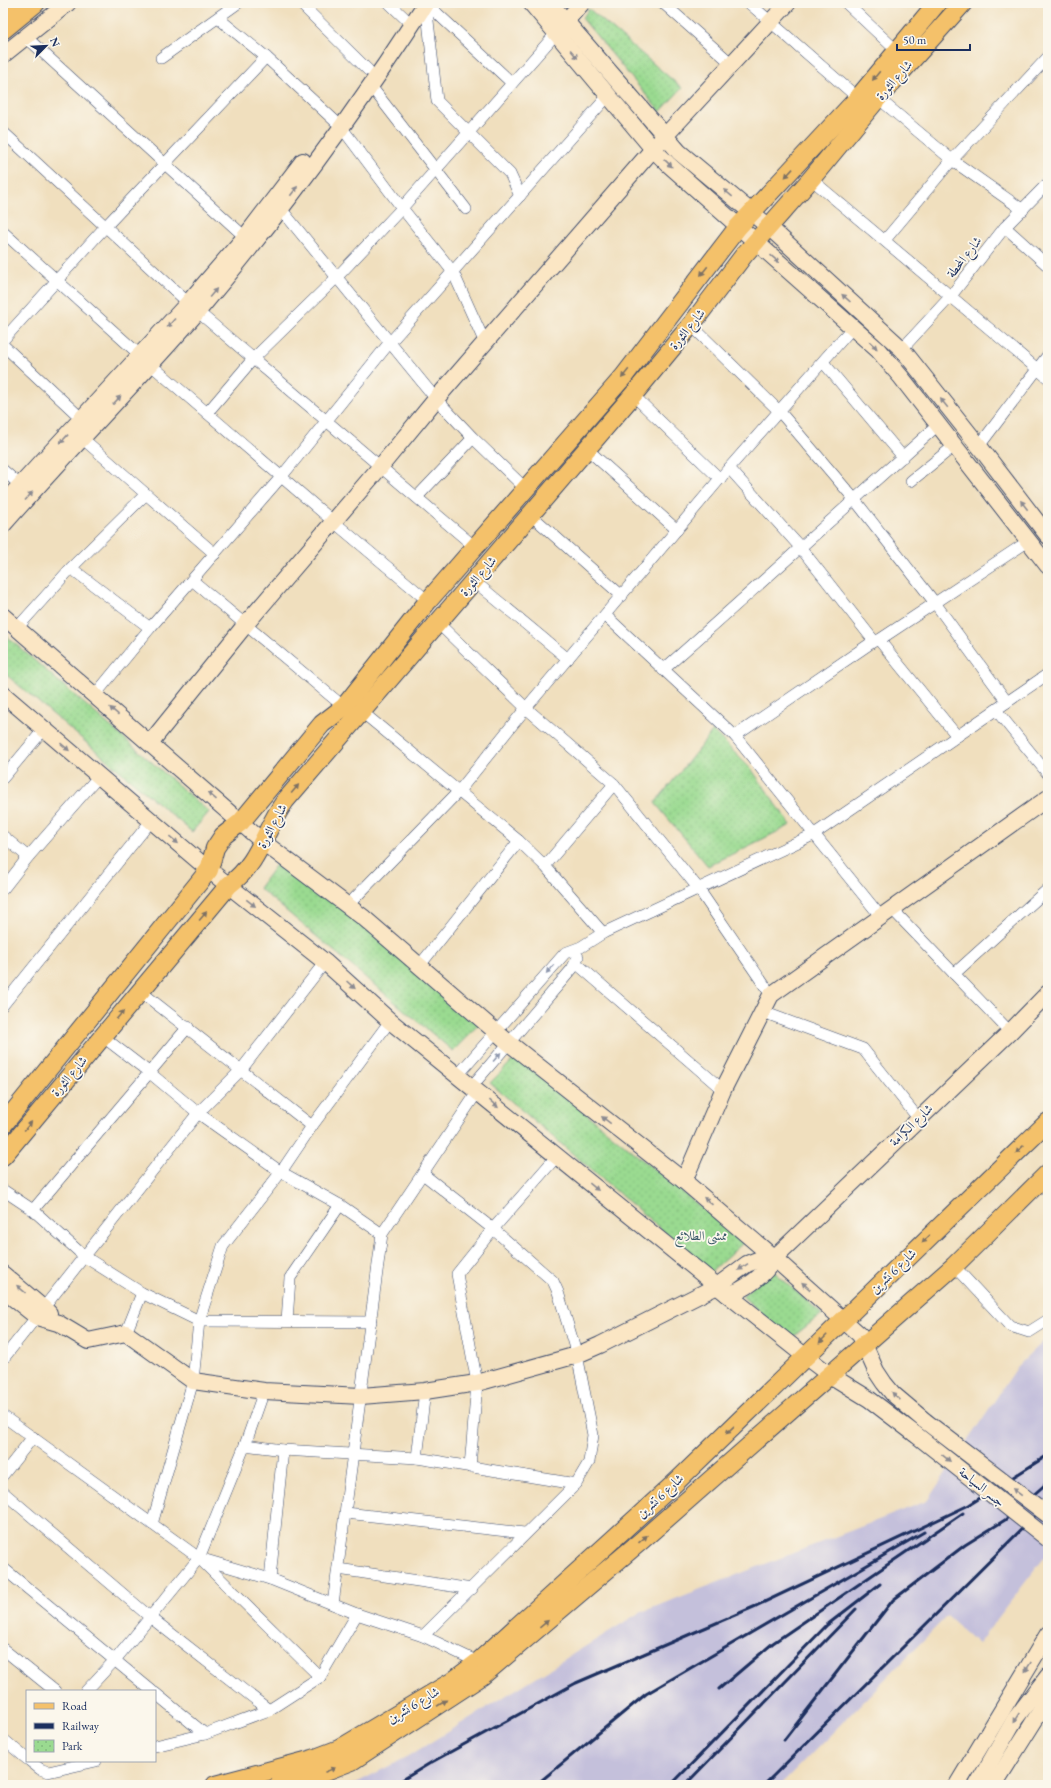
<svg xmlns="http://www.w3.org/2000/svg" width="1051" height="1788" viewBox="0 0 1051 1788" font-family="'EB Garamond',Amiri,serif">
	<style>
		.industrial { fill: #c4c0db }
		.park { fill: url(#park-dots); stroke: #5a8477 }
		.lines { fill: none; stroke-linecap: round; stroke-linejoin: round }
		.street-casing { stroke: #3b496c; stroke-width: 12 }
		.secondary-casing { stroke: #3b496c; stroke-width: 18 }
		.primary-casing { stroke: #3b496c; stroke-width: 20 }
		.street { stroke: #fff; stroke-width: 11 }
		.secondary { stroke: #fbe6c4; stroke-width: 16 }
		.primary { stroke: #f4c16b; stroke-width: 18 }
		.rail { stroke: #1b2f5e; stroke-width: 3 }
		.secondary-bridge-casing { stroke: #3b496c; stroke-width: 18; stroke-linecap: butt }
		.secondary-bridge { stroke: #fbe6c4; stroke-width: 16 }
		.oneway { fill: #8b8a91 }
		.oneway2 { fill: #7d7164 }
		.oneway3 { fill: #8d97ae }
		.labels { text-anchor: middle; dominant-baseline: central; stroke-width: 3.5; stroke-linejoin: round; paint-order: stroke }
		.street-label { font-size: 13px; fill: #1b2f5e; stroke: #fbf7ec }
		.park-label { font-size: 13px; fill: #3b5a6a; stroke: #fbf7ec }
	</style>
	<defs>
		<pattern id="park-dots" width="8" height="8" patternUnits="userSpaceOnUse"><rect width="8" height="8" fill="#9ada90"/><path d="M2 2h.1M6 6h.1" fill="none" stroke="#84bb7f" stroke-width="1.8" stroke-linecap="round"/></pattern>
	</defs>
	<rect width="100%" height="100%" fill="#fbf7ec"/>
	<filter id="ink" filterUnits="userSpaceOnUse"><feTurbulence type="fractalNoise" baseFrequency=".025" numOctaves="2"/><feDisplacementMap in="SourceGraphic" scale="8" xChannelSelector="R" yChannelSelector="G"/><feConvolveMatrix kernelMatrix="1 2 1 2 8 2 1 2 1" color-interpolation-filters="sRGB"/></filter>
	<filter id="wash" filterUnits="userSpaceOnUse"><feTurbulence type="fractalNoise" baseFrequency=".012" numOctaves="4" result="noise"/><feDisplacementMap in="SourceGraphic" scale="16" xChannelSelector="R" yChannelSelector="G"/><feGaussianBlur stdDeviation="0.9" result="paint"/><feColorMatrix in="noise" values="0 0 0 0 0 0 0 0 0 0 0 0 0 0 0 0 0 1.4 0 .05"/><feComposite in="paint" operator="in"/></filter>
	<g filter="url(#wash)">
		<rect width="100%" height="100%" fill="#f0dfbe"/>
		<!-- industrial -->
		<path class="industrial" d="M1048 1337V1556L1044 1558 978 1644 947 1616 781 1785H352L407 1757 639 1613 927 1501 1018 1366Z"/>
		<!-- park -->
		<g class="park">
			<path d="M589 9 682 88 660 112 582 18Z"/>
			<path d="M3 633 209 812 192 832 3 672Z"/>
			<path d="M713 731 752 770 791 825 708 866 655 803Z"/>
			<path d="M281 858 480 1023 453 1051 259 888Z"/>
			<path d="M516 1057 744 1242 711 1272 490 1083Z"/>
			<path d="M772 1270 822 1314 790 1339 742 1296Z"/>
		</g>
	</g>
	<g filter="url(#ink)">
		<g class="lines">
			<defs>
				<g id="street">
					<path d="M300 3 368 70"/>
					<path d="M389 3 412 25"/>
					<path d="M426 3 437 101 510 174 520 196"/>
					<path d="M426 3 512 83"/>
					<path d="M663 3 732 64"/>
					<path d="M749 3 858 98"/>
					<path d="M846 3 897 51"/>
					<path d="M218 18 266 57 335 121"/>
					<path d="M26 37 245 237"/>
					<path d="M161 58 238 3"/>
					<path d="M370 85 466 209"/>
					<path d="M878 98 952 160 1023 210"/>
					<path d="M342 128 402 208 453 272 485 343"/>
					<path d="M3 132 197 311 475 547"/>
					<path d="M811 179 1048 378"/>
					<path d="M281 209 436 399 473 438 526 489"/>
					<path d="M1005 227 1048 266"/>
					<path d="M3 232 141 356"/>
					<path d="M885 240 952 160 1048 57"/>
					<path d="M691 325 780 412 855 500 935 603 1007 702"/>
					<path d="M3 340 105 227 266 57"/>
					<path d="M3 345 82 419"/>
					<path d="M902 349 950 297 1005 227 1048 183"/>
					<path d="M823 362 903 457"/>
					<path d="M150 364 334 522 428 601"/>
					<path d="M633 395 720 479"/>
					<path d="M207 413 253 359 337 277 402 208 560 29"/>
					<path d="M82 438 146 494"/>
					<path d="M979 446 1048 355"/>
					<path d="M587 449 677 530"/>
					<path d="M729 468 800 547 874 641"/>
					<path d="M3 470 20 485"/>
					<path d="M911 481 954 446"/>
					<path d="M417 497 473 438"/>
					<path d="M531 515 622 596"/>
					<path d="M71 568 150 628"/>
					<path d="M192 580 344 707"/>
					<path d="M474 581 568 659"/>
					<path d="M606 616 735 736 881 917"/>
					<path d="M438 623 526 708 614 784 698 888 771 995"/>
					<path d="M17 628 71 568 146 494 215 554"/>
					<path d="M879 640 957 736"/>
					<path d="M663 670 938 425"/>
					<path d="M95 695 150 628 282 476 386 347 608 96"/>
					<path d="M996 710 1048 774"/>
					<path d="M362 712 519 841 545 866 603 933"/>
					<path d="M735 736 874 641 879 640 1030 540"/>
					<path d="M3 778 44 729"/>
					<path d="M3 836 28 857"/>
					<path d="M545 866 614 784"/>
					<path d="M3 889 28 857 99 776"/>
					<path d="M348 905 459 791 526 708 729 468 853 327"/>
					<path d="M892 909 1010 1032"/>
					<path d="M576 963 723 1090"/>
					<path d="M420 965 519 841"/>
					<path d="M954 974 1048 889"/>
					<path d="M140 991 312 1126"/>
					<path d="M3 1005 151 821"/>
					<path d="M763 1012 863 1049 918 1118"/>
					<path d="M102 1036 150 1073 198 1113 281 1172 340 1205 382 1234"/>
					<path d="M458 1075 565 953 581 947 603 933 813 835 1048 674"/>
					<path d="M472 1086 572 969 578 957"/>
					<path d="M423 1174 493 1229 553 1281 558 1292 577 1355 593 1435 589 1462 576 1484 423 1636"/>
					<path d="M3 1190 33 1210 85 1257 142 1293 199 1321 371 1322"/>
					<path d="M33 1210 188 1027"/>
					<path d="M954 1266 1010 1326 1029 1332 1048 1320"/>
					<path d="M287 1321 290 1278 340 1205"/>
					<path d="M126 1333 142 1293"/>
					<path d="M3 1359 198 1113 241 1070 325 962"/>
					<path d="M3 1416 199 1558 270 1579 357 1614 423 1636 478 1662"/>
					<path d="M245 1445 283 1450 417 1458 576 1484"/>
					<path d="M417 1458 425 1391"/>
					<path d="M470 1467 477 1383 457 1274 493 1229 557 1156"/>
					<path d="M3 1475 33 1437"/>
					<path d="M3 1492 150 1617 269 1710"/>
					<path d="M346 1513 524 1533"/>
					<path d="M152 1524 193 1381 199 1321 223 1246 281 1172 312 1126 390 1021"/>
					<path d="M201 1560 320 1677"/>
					<path d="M3 1568 152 1691"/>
					<path d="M338 1569 472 1589"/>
					<path d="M270 1579 283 1450"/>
					<path d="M333 1604 382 1234 478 1091"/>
					<path d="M3 1649 55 1691"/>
					<path d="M86 1691 115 1660 199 1558 245 1445 264 1391"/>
					<path d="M155 1693 205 1734"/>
					<path d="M3 1739 27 1759"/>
					<path d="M155 1746 205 1734 269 1710 320 1677 357 1614"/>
					<path d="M30 1761 40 1769 48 1772 96 1761"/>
				</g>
				<g id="secondary">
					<path d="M531 3 653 149 668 164 878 350 901 377 1048 566"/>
					<path d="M550 3 679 152 769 227 902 349 979 446 1048 536"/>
					<path d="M566 21 582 3"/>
					<path d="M3 55 68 3"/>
					<path d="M3 504 188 303 245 237 303 161"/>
					<path d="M3 525C67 452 136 383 199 310 281 213 357 110 426 3"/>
					<path d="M3 616 263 842 364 918 509 1043 684 1181 774 1258 860 1335 876 1371 884 1383 893 1394 925 1421"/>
					<path d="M3 694 209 870 325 962 390 1021 717 1286 806 1357 830 1375 869 1399 915 1434"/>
					<path d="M150 743 246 624 381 466 436 399 653 149 788 3"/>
					<path d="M684 1181 723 1090 771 995 1048 798"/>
					<path d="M3 1274 49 1313"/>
					<path d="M3 1290 37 1317 58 1323 88 1341 126 1333 193 1381 264 1391 361 1396 425 1391 477 1383 577 1355 600 1345 717 1286 747 1264 760 1259 774 1258"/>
					<path d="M727 1294C743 1293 768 1272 774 1258L1010 1032 1048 993"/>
					<path d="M957 1785 1048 1634"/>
					<path d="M977 1785 1015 1719 1048 1676"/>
					<path d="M994 1785 1048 1699"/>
				</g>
				<g id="primary">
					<path d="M3 12 14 3"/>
					<path d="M3 30 36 3"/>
					<path d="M3 1125 209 870 215 848 223 836 241 822 322 724 344 707 428 601 624 376 738 227 858 98 937 3"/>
					<path d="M3 1156 229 885C261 861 263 832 285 801L633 395 691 325 744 255 811 179 878 98 963 3"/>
					<path d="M215 1785 313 1759 339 1749 453 1681 478 1662 675 1483 1048 1122"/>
					<path d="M279 1785 318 1774 352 1761 482 1676 641 1541 954 1266 1048 1173"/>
				</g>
			</defs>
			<!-- street casing -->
			<use href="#street" class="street-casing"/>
			<!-- secondary casing -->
			<use href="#secondary" class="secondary-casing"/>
			<!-- primary casing -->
			<use href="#primary" class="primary-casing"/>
			<!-- street -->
			<use href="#street" class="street"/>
			<!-- secondary -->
			<use href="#secondary" class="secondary"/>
			<!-- primary -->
			<use href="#primary" class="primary"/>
			<!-- rail -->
			<g class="rail">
				<path d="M719 1689 773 1643 963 1513"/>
				<path d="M784 1740 893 1600 965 1545 1005 1520 1048 1482"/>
				<path d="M394 1785 432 1762 576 1683 756 1606 969 1505 1048 1455"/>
				<path d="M536 1785 646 1694 924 1532"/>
				<path d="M671 1785 827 1625 880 1584"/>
				<path d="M685 1785 856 1609"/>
				<path d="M764 1785 1048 1503"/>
			</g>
			<defs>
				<g id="secondary-bridge">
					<path d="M925 1421 1048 1515"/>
					<path d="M915 1434 1048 1539"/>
				</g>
			</defs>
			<!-- secondary-bridge casing -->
			<use href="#secondary-bridge" class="secondary-bridge-casing"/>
			<!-- secondary-bridge -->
			<use href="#secondary-bridge" class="secondary-bridge"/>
		</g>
		<!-- one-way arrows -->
		<defs><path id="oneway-solid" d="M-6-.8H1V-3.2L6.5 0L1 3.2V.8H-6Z"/></defs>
		<g class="oneway">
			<use href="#oneway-solid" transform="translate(574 54) rotate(50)"/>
			<use href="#oneway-solid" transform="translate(668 163) rotate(44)"/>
			<use href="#oneway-solid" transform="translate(294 191) rotate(-53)"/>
			<use href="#oneway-solid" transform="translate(728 193) rotate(-141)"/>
			<use href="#oneway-solid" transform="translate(775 259) rotate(41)"/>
			<use href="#oneway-solid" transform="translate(213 293) rotate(-50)"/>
			<use href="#oneway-solid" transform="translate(846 298) rotate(-138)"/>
			<use href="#oneway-solid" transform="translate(171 323) rotate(132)"/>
			<use href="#oneway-solid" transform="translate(873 345) rotate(43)"/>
			<use href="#oneway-solid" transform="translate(117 400) rotate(-47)"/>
			<use href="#oneway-solid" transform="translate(944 403) rotate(-129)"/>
			<use href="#oneway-solid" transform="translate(64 439) rotate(133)"/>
			<use href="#oneway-solid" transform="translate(29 496) rotate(-48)"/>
			<use href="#oneway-solid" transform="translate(1024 505) rotate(-127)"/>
			<use href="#oneway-solid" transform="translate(114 711) rotate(-139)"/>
			<use href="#oneway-solid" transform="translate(65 747) rotate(41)"/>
			<use href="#oneway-solid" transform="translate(212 796) rotate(-139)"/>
			<use href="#oneway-solid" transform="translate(174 840) rotate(40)"/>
			<use href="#oneway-solid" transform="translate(251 903) rotate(38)"/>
			<use href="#oneway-solid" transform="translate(351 985) rotate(42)"/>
			<use href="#oneway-solid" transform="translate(494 1104) rotate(40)"/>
			<use href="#oneway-solid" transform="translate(606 1120) rotate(-142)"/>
			<use href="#oneway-solid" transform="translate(594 1187) rotate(39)"/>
			<use href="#oneway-solid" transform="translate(708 1201) rotate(-139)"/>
			<use href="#oneway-solid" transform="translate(743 1267) rotate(146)"/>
			<use href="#oneway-solid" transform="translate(806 1286) rotate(-138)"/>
			<use href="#oneway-solid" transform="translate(21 1289) rotate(-140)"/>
			<use href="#oneway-solid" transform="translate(896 1396) rotate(-137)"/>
			<use href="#oneway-solid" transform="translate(946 1458) rotate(39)"/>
			<use href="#oneway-solid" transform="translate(1017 1492) rotate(-143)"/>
			<use href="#oneway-solid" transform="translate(1028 1667) rotate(122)"/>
			<use href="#oneway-solid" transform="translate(1016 1718) rotate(123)"/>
		</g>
		<g class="oneway2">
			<use href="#oneway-solid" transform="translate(876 76) rotate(129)"/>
			<use href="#oneway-solid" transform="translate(789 173) rotate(133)"/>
			<use href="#oneway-solid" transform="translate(704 271) rotate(128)"/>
			<use href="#oneway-solid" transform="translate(625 374) rotate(129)"/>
			<use href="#oneway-solid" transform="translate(295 789) rotate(-50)"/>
			<use href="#oneway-solid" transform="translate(203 916) rotate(-50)"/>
			<use href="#oneway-solid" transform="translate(120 1015) rotate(-50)"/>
			<use href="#oneway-solid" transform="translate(28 1126) rotate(-50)"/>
			<use href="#oneway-solid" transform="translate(1020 1149) rotate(136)"/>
			<use href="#oneway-solid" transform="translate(926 1239) rotate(136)"/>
			<use href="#oneway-solid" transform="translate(823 1339) rotate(134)"/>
			<use href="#oneway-solid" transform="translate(730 1430) rotate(136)"/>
			<use href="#oneway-solid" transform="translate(643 1539) rotate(-41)"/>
			<use href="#oneway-solid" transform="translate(544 1624) rotate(-40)"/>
			<use href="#oneway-solid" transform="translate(442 1703) rotate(-33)"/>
			<use href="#oneway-solid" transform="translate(330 1770) rotate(-22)"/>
		</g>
		<g class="oneway3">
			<use href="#oneway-solid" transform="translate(550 969) rotate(131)"/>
			<use href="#oneway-solid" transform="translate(497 1057) rotate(-49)"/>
		</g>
	</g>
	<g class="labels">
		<!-- street labels -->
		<g class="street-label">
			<text transform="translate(894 80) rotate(-49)">شارع الثورة</text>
			<text transform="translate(964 257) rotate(-52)">شارع المحطة</text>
			<text transform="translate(687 329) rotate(-51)">شارع الثورة</text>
			<text transform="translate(478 576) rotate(-49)">شارع الثورة</text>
			<text transform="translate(272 826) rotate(-62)">شارع الثورة</text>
			<text transform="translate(69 1076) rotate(-50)">شارع الثورة</text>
			<text transform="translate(911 1125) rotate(-44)">شارع الكرامة</text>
			<text transform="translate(893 1271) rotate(-44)">شارع 6 تشرين</text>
			<text transform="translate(982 1487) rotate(39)">جسر السياحة</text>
			<text transform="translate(660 1496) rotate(-43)">شارع 6 تشرين</text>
			<text transform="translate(413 1705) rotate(-31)">شارع 6 تشرين</text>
		</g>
		<!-- park labels -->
		<g class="park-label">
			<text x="701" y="1235">ممشى الطلائع</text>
		</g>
	</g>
	<!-- margin -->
	<rect width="1051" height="1788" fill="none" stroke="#fbf7ec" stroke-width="16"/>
	<!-- legend -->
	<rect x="26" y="1690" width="130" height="72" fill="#fbf7ec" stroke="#a1a7b3"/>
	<rect x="34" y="1703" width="20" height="6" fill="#f4c16b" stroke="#a1a7b3"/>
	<text x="62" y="1710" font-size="12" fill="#1b2f5e">Road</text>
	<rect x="34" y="1723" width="20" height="6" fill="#1b2f5e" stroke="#a1a7b3"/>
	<text x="62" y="1730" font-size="12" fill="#1b2f5e">Railway</text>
	<rect x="34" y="1740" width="20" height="12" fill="url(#park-dots)" stroke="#a1a7b3"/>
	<text x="62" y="1750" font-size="12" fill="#1b2f5e">Park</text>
	<!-- north arrow -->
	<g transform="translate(46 46) rotate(66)" stroke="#fbf7ec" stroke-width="3" paint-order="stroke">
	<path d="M0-3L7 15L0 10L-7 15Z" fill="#1b2f5e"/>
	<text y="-6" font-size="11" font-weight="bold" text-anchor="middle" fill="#1b2f5e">N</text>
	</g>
	<!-- scale -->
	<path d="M897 44v6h73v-6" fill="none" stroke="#1b2f5e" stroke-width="2"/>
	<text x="903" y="44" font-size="12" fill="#1b2f5e" stroke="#fbf7ec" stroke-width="3" paint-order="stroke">50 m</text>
</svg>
